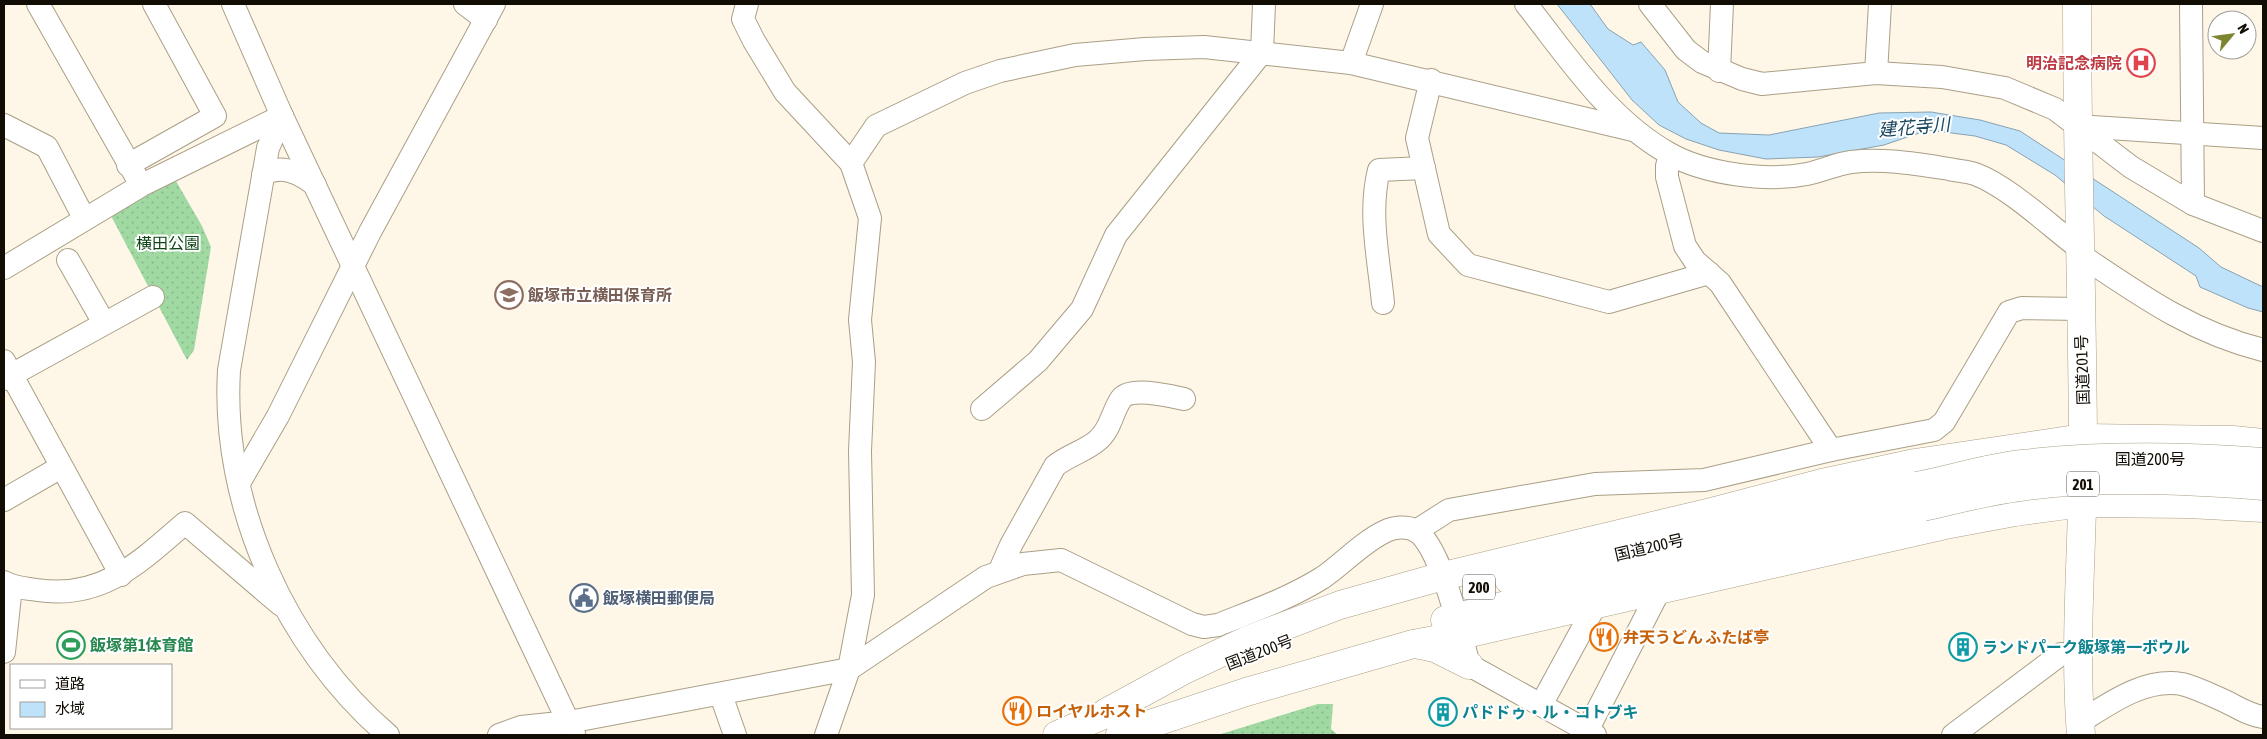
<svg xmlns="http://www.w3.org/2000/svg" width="2267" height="739" viewBox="0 0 2267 739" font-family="'Asap Condensed','Noto Sans JP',sans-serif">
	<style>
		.grass { fill: url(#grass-dots) }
		.water { fill: #bde2fa; stroke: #89a2b0 }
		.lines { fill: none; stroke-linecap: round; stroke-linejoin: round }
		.minor-casing { stroke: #aa9f86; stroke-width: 24 }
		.highway-casing { stroke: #aa9f86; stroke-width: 29 }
		.minor { stroke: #fff; stroke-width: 22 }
		.highway { stroke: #fff; stroke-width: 28 }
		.highway-bridge-casing { stroke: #aa9f86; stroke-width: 29; stroke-linecap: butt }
		.highway-bridge { stroke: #fff; stroke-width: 28 }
		.labels { text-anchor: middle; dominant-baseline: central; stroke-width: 4; stroke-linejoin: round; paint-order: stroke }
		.shield { fill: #fff; stroke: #585650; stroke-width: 1 }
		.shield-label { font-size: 15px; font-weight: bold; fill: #110d05 }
		.health-label { font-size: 16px; font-weight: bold; fill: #be3a42; stroke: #fff; text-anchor: end }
		.park-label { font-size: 16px; fill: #0d4516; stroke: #fff }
		.education-label { font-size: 16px; font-weight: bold; fill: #785e54; stroke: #fff; text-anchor: start }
		.street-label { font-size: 16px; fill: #110d05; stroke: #fff }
		.service-label { font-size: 16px; font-weight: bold; fill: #4e5e75; stroke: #fff; text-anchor: start }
		.food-label { font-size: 16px; font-weight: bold; fill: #c56008; stroke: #fff; text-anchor: start }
		.leisure-label { font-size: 16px; font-weight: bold; fill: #27864d; stroke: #fff; text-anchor: start }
		.culture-label { font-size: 16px; font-weight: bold; fill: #0d838f; stroke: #fff; text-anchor: start }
		.water-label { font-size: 18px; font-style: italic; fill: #1b475f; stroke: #fff }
	</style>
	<defs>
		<pattern id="grass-dots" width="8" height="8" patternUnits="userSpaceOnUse" patternTransform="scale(1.25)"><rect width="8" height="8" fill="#a1d9a3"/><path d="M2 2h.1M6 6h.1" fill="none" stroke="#8ab98b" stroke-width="1.8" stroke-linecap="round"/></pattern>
	</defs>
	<rect width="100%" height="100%" fill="#fef7e7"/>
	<!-- grass -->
	<g class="grass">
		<path d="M176 181 202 226 211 247 194 350 187 360 110 214Z"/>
		<path d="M1318 704H1333L1331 729 1338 735H1205L1221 734Z"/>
	</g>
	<!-- water -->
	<path class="water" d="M1557 4H1590L1608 29 1633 45 1641 42 1665 70 1678 102 1701 123 1719 133 1769 135 1879 113 1931 112 1980 120 2020 131 2199 248 2221 267 2263 287V312L2248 308 2200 287 2196 276 2104 216 2055 175 2006 145 1975 136 1928 130 1884 145 1818 157 1766 159 1719 150 1686 139 1659 125 1632 100Z"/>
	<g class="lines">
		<defs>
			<g id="minor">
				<path d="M38 4 137 178"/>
				<path d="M233 4 282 116 574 734"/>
				<path d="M465 4 486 20"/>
				<path d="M747 4 743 19 754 41 785 92 851 163 870 218 860 320 864 362 860 451 863 595 849 669 826 735"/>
				<path d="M1526 4C1568 57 1608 119 1668 153 1704 174 1767 182 1807 174 1822 171 1836 164 1851 162 1883 158 1917 164 1949 169 1957 171 1967 171 1975 174 2008 186 2050 226 2079 248"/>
				<path d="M1650 4 1686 50 1702 62 1742 79 1762 84 1876 73 1942 77 2005 88 2055 109 2131 167 2193 204 2263 231"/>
				<path d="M2191 4 2193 204"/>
				<path d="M1351 63 1372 4"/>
				<path d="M1719 71 1722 4"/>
				<path d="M1876 73 1880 4"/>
				<path d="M1431 80 1417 138 1439 234 1468 265 1609 302 1709 273"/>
				<path d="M282 116 268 148 229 370C221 505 286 648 388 735"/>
				<path d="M4 125 47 147 84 218"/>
				<path d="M2077 126 2263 138"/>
				<path d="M1670 155 1667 166V177L1685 246 1695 261 1720 283 1831 450"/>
				<path d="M851 163 876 126 965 83 1000 71 1075 55 1145 49 1204 47 1351 63 1633 130"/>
				<path d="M128 165 215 116 154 4"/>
				<path d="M263 175C281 163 300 173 315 185"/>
				<path d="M2079 254C2140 295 2191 332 2263 350"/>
				<path d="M68 260 104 323"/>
				<path d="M4 268 142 185 282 116"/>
				<path d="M1383 303C1379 260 1368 213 1379 170L1424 168"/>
				<path d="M4 361 121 575"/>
				<path d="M4 379 153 297"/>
				<path d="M982 409 1038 361 1082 309 1116 235 1262 52 1264 4"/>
				<path d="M239 483 278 416 370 232 494 4"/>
				<path d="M4 500 61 467"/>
				<path d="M1416 531 1449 510 1595 484 1704 480 1831 450 1934 430 1944 422 2009 312 2022 308 2080 309"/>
				<path d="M1000 570 1011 545 1055 466C1068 455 1086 451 1098 440 1111 429 1112 412 1121 399 1130 386 1170 396 1184 399"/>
				<path d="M4 582C14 588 25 588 37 590 102 600 140 562 185 523L281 605"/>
				<path d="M4 652 11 586"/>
				<path d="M721 695 735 735"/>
				<path d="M1541 705 1596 604"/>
				<path d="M2080 722C2110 703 2144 678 2182 684 2194 687 2207 693 2218 698 2233 704 2247 715 2263 717"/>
				<path d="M1587 731 1660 589"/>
				<path d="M499 735 521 727 569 722 849 669 986 577 1023 564 1061 560 1192 624 1204 627 1218 625C1253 611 1290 598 1322 578 1343 564 1362 542 1386 531 1394 527 1406 526 1415 530 1441 545 1461 636 1469 665L1595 735"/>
				<path d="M1953 735 2061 654"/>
			</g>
			<g id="highway">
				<path d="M2077 4C2077 148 2082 293 2083 437 2084 536 2073 636 2081 735"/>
				<path d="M1509 580 1917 486"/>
				<path d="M1445 620 1878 514 1923 507"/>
				<path d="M1415 644 1435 648 1469 665"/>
				<path d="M1107 712 1186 669 1250 639 1340 605 1443 576 1711 512 1822 483 1915 463 2083 438 2233 440 2263 443"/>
				<path d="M1120 734 1246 692 1413 644 1461 635 1945 525 2015 512 2082 503 2189 504 2263 508"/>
				<path d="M1057 735 1124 706"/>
			</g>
		</defs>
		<!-- minor casing -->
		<use href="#minor" class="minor-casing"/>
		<!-- highway casing -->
		<use href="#highway" class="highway-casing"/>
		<!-- minor -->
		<use href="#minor" class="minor"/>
		<!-- highway -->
		<use href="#highway" class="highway"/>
		<defs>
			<g id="highway-bridge">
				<path d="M1917 486C1952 479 1987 468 2022 464 2101 455 2184 456 2263 462"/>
				<path d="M1923 507C1955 500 1987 491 2020 487 2099 476 2183 480 2263 486"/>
			</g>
		</defs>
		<!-- highway-bridge casing -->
		<use href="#highway-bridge" class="highway-bridge-casing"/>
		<!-- highway-bridge -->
		<use href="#highway-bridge" class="highway-bridge"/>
	</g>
	<!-- icons -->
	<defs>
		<symbol id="hospital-ring" viewBox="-11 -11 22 22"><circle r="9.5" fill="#fff" stroke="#e0444e" stroke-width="1.5"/><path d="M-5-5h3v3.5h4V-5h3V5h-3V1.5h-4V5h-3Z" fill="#e0444e"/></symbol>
		<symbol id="school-ring" viewBox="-11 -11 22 22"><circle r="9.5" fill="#fff" stroke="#8d6e63" stroke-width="1.5"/><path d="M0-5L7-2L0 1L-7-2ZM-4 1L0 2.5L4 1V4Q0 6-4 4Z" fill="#8d6e63"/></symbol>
		<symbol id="civic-ring" viewBox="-11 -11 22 22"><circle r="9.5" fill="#fff" stroke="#5c6f8a" stroke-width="1.5"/><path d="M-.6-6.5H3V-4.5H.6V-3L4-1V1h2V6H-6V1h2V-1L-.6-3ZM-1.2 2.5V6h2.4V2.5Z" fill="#5c6f8a"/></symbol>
		<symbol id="restaurant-ring" viewBox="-11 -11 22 22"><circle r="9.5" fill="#fff" stroke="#e8710a" stroke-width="1.5"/><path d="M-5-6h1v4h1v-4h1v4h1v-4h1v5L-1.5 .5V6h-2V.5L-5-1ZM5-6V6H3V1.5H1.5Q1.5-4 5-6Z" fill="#e8710a"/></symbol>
		<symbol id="stadium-ring" viewBox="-11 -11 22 22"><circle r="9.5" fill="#fff" stroke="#2e9e5b" stroke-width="1.5"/><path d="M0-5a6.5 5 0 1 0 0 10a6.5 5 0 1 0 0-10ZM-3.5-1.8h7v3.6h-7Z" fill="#2e9e5b"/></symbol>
		<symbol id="building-ring" viewBox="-11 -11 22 22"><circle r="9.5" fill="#fff" stroke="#0f9aa8" stroke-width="1.5"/><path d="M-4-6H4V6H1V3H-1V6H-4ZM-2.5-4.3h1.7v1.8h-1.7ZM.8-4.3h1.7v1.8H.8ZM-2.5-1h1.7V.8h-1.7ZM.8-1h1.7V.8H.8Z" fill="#0f9aa8"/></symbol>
	</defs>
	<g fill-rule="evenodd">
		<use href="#hospital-ring" x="2125" y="47" width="32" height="32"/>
		<use href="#school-ring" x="493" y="279" width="32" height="32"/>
		<use href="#civic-ring" x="568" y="582" width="32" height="32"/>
		<use href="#restaurant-ring" x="1588" y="621" width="32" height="32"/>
		<use href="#stadium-ring" x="55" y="629" width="32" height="32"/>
		<use href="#building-ring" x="1947" y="631" width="32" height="32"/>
		<use href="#restaurant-ring" x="1001" y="695" width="32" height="32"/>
		<use href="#building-ring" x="1427" y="696" width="32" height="32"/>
	</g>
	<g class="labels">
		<!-- shield labels -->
		<g class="shield">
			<rect x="2067" y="471.5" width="32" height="25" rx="4"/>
			<rect x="1463" y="574.5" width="32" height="25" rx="4"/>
		</g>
		<g class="shield-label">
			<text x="2083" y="484">201</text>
			<text x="1479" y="587">200</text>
		</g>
		<!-- health labels -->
		<g class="health-label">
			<text x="2122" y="63">明治記念病院</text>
		</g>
		<!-- park labels -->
		<g class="park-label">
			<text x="168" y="243">横田公園</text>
		</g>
		<!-- education labels -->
		<g class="education-label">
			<text x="528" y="295">飯塚市立横田保育所</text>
		</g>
		<!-- street labels -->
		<g class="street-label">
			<text transform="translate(2082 370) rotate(-92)">国道201号</text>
			<text x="2150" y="459">国道200号</text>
			<text transform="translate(1649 547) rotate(-13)">国道200号</text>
			<text transform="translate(1259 652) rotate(-21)">国道200号</text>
		</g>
		<!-- service labels -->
		<g class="service-label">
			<text x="603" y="598">飯塚横田郵便局</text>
		</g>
		<!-- food labels -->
		<g class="food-label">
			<text x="1623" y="637">弁天うどん ふたば亭</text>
			<text x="1036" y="711">ロイヤルホスト</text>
		</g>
		<!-- leisure labels -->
		<g class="leisure-label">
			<text x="90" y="645">飯塚第1体育館</text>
		</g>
		<!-- culture labels -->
		<g class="culture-label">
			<text x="1982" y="647">ランドパーク飯塚第一ボウル</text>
			<text x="1462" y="712">パドドゥ・ル・コトブキ</text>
		</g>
		<!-- water labels -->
		<g class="water-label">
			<text transform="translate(1914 127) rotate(-5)">建花寺川</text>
		</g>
	</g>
	<!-- border -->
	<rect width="2267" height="739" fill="none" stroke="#110d05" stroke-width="10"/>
	<!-- legend -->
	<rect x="10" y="664" width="162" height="65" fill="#ffffff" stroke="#a09e9b"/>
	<rect x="20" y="680" width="25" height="8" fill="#ffffff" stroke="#a09e9b"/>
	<text x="55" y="689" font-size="15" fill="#110d05">道路</text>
	<rect x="20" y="702" width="25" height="15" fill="#bde2fa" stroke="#a09e9b"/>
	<text x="55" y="714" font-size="15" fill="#110d05">水域</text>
	<!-- north arrow -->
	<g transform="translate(2232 35) rotate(61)"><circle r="24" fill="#ffffff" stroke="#a09e9b"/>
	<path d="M0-4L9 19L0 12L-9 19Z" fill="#7d8531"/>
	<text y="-8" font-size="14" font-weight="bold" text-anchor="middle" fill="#110d05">N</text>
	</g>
</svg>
